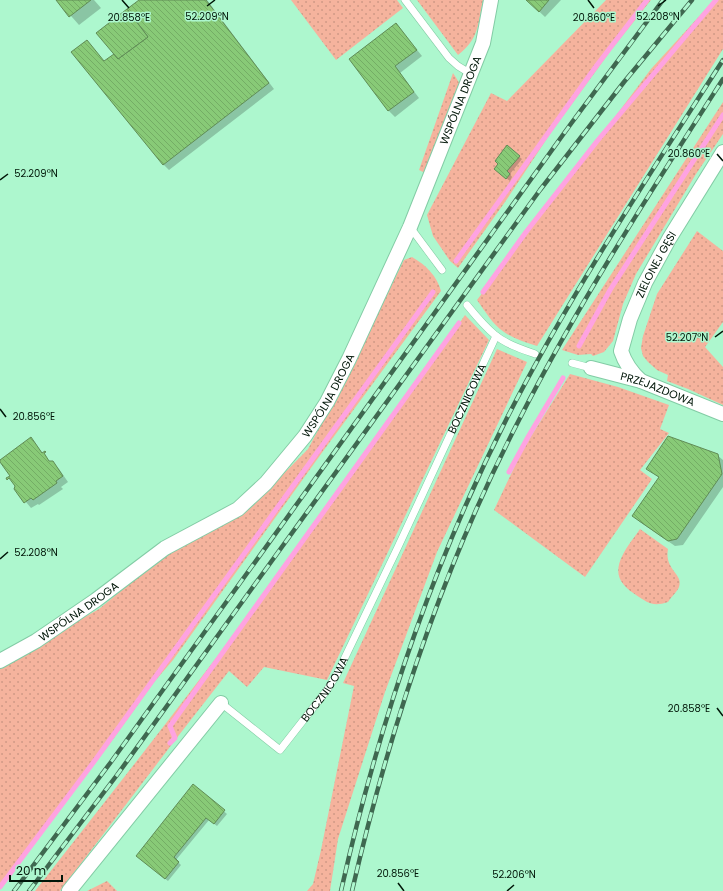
<svg xmlns="http://www.w3.org/2000/svg" width="723" height="891" viewBox="0 0 723 891" font-family="Poppins,sans-serif">
	<style>
		.grass { fill: url(#grass-dots) }
		.shadow { fill: #0003 }
		.lines { fill: none; stroke-linecap: round; stroke-linejoin: round }
		.stream { stroke: #fea3e1; stroke-width: 5 }
		.building { fill: url(#building-back-hatch); stroke: #608c56 }
		.service-casing { stroke: #83cca5; stroke-width: 8 }
		.minor-casing { stroke: #83cca5; stroke-width: 16 }
		.service { stroke: #fff; stroke-width: 7 }
		.minor { stroke: #fff; stroke-width: 14 }
		.rail-casing { stroke: #3f6850; stroke-width: 4.5 }
		.rail { stroke: #adf7ce; stroke-width: 3; stroke-dasharray: 9; stroke-linecap: butt }
		.ticks { fill: none; stroke: #001608; stroke-width: 1.5 }
		.labels { text-anchor: middle; dominant-baseline: central; stroke-width: 3; stroke-linejoin: round; paint-order: stroke }
		.street-label { font-size: 11px; fill: #001608; stroke: #adf7ce }
		.ticks-label { font-size: 10px; text-anchor: middle; fill: #001608; stroke: #adf7ce; stroke-width: 3; stroke-linejoin: round; paint-order: stroke }
	</style>
	<defs>
		<pattern id="grass-dots" width="8" height="8" patternUnits="userSpaceOnUse"><rect width="8" height="8" fill="#f5b39d"/><path d="M2 2h.1M6 6h.1" fill="none" stroke="#d09986" stroke-width="1.8" stroke-linecap="round"/></pattern>
		<pattern id="building-back-hatch" width="6" height="6" patternUnits="userSpaceOnUse"><rect width="6" height="6" fill="#88ca77"/><path d="M-1 5l2 2M0 0l6 6M5-1l2 2" fill="none" stroke="#74ad65"/></pattern>
	</defs>
	<rect width="100%" height="100%" fill="#adf7ce"/>
	<!-- grass -->
	<g class="grass">
		<path d="M291 0H397L403 8 336 60Z"/>
		<path d="M417 0H483C478 24 479 39 458 55Z"/>
		<path d="M606 0H651L612 49 550 134 505 202 458 268 450 261 433 236 427 215 491 93 507 101Z"/>
		<path d="M714 0H723V49L537 346C525 342 514 339 504 332 493 325 485 311 477 300L651 69Z"/>
		<path d="M453 73 460 84 425 173 419 170Z"/>
		<path d="M723 102V134L696 174 636 274 623 304 613 341 604 352 593 356 591 354 578 355 562 350Z"/>
		<path d="M697 231 723 251V322L705 347 723 367V405L688 389 667 381 668 375 657 370 648 362 643 356 641 348 643 336 657 294Z"/>
		<path d="M412 257C426 265 437 276 441 291L321 454 173 660 155 681 106 749 0 887V665L99 609 163 556 252 506 308 449 353 364 404 260Z"/>
		<path d="M465 315 489 340 327 680 264 667 247 687 229 671 179 735 60 891H35C183 703 330 513 465 315Z"/>
		<path d="M497 349 527 362 437 552 385 692 338 839 330 891H307L313 884 321 850 354 686 343 683Z"/>
		<path d="M570 374 618 387 669 405 660 429 669 433 640 470 652 479 585 577 494 510 522 451Z"/>
		<path d="M640 529 668 549C664 570 684 574 679 587 677 592 671 597 668 602 653 607 648 603 636 595 632 592 627 589 624 585 608 567 630 544 640 529Z"/>
		<path d="M107 881 117 891H87Z"/>
	</g>
	<!-- shadow -->
	<g class="shadow">
		<path d="M57 0H94L101 8 79 25Z"/>
		<path d="M141 0H207L274 89 169 170 163 164 105 62 115 55Z"/>
		<path d="M527 0H561L545 17Z"/>
		<path d="M396 24 422 56 400 73 419 98 395 117 389 111 350 59Z"/>
		<path d="M507 147 522 159 510 174 512 177 510 181 498 172Z"/>
		<path d="M31 439 50 462 59 469 68 482 61 487 63 489 39 505 38 504 31 508 15 489Z"/>
		<path d="M717 455 723 460V487L683 545 675 546 640 522 634 516 659 478 647 468Z"/>
		<path d="M194 786 227 814 217 826 209 820 176 860 181 865 168 881 140 859Z"/>
	</g>
	<g class="lines">
		<!-- stream -->
		<g class="stream">
			<path d="M456 261 597 65 647 0"/>
			<path d="M483 292 526 232 598 140 716 0"/>
			<path d="M579 346 610 290 723 115"/>
			<path d="M509 472 528 437 563 378"/>
			<path d="M170 743 175 738 170 726 459 323"/>
			<path d="M0 887 93 763 433 292"/>
		</g>
	</g>
	<!-- building -->
	<g class="building">
		<path d="M56 0H91L69 17Z"/>
		<path d="M139 0H206L269 83 163 165 71 52 87 40 104 61 114 54 118 59 148 37 127 9Z"/>
		<path d="M526 0H549L539 12Z"/>
		<path d="M127 9 148 37 118 59 96 33Z"/>
		<path d="M396 23 417 50 395 66 414 92 388 111 349 59Z"/>
		<path d="M507 145 520 156 507 171 510 174 506 179 494 169 498 164 495 161Z"/>
		<path d="M668 436 718 454 722 474 677 539 668 541 632 516 659 477 646 469Z"/>
		<path d="M31 437 42 453 45 451 46 452 44 453 49 461H53L63 476 56 481 57 483 33 500 31 498 24 503 14 489 15 486 9 478 7 480 6 478 10 476 0 462V460Z"/>
		<path d="M193 784 225 810 214 824 206 818 174 857 179 862 165 879 136 856Z"/>
	</g>
	<g class="lines">
		<defs>
			<g id="service">
				<path d="M405 0 449 58 458 66 471 74"/>
				<path d="M410 227 442 270"/>
				<path d="M467 305C476 316 484 326 495 335 506 344 521 349 535 354"/>
				<path d="M572 363 591 368"/>
				<path id="s1" d="M221 703 280 750 327 690 337 674 398 547 496 336"/>
			</g>
			<g id="minor">
				<path id="s2" d="M591 368 641 381 723 414"/>
				<path id="s3" d="M641 381C632 373 625 363 621 351L630 319 645 283 669 239 723 152"/>
				<path id="s4" d="M0 661 36 641 96 600 165 548 238 509 266 483 305 436 327 402 349 359 410 227 483 43 491 0"/>
				<path d="M69 891 221 703"/>
			</g>
		</defs>
		<!-- service casing -->
		<use href="#service" class="service-casing"/>
		<!-- minor casing -->
		<use href="#minor" class="minor-casing"/>
		<!-- service -->
		<use href="#service" class="service"/>
		<!-- minor -->
		<use href="#minor" class="minor"/>
		<defs>
			<g id="rail">
				<path d="M14 891 111 762 570 125 663 0"/>
				<path d="M29 891 117 775 540 190 624 82 692 0"/>
				<path d="M341 891C378 727 431 567 508 416 571 293 648 177 723 60"/>
				<path d="M352 891C390 727 442 569 519 420 579 302 651 191 723 79"/>
			</g>
		</defs>
		<!-- rail casing -->
		<use href="#rail" class="rail-casing"/>
		<!-- rail -->
		<use href="#rail" class="rail"/>
	</g>
	<!-- ticks -->
	<path class="ticks" d="M122 0 129 8M588 0 594 8M207 6 215 0M658 6 666 0M717 154 723 161M0 180 8 174M715 337 723 331M0 409 6 417M0 559 8 552M717 708 723 716M398 883 404 891M507 891 514 885"/>
	<g class="labels">
		<!-- street labels -->
		<g class="street-label">
			<text stroke="none"><textPath href="#s4" startOffset="753">WSPÓLNA DROGA</textPath></text>
			<text stroke="none"><textPath href="#s3" startOffset="130">ZIELONEJ GĘSI</textPath></text>
			<text stroke="none"><textPath href="#s2" startOffset="70">PRZEJAZDOWA</textPath></text>
			<text stroke="none"><textPath href="#s4" startOffset="429">WSPÓLNA DROGA</textPath></text>
			<text stroke="none"><textPath href="#s1" startOffset="475">BOCZNICOWA</textPath></text>
			<text stroke="none"><textPath href="#s4" startOffset="93">WSPÓLNA DROGA</textPath></text>
			<text stroke="none"><textPath href="#s1" startOffset="151">BOCZNICOWA</textPath></text>
		</g>
	</g>
	<g class="ticks-label">
		<text x="207" y="20">52.209°N</text>
		<text x="658" y="20">52.208°N</text>
		<text x="129" y="21">20.858°E</text>
		<text x="594" y="21">20.860°E</text>
		<text x="689" y="157">20.860°E</text>
		<text x="36" y="177">52.209°N</text>
		<text x="687" y="341">52.207°N</text>
		<text x="34" y="420">20.856°E</text>
		<text x="36" y="556">52.208°N</text>
		<text x="689" y="712">20.858°E</text>
		<text x="398" y="877">20.856°E</text>
		<text x="514" y="878">52.206°N</text>
	</g>
	<!-- scale -->
	<path d="M10 875v6h52v-6" fill="none" stroke="#001608" stroke-width="2"/>
	<text x="16" y="875" font-size="12" fill="#001608" stroke="#adf7ce" stroke-width="3" paint-order="stroke">20 m</text>
</svg>
